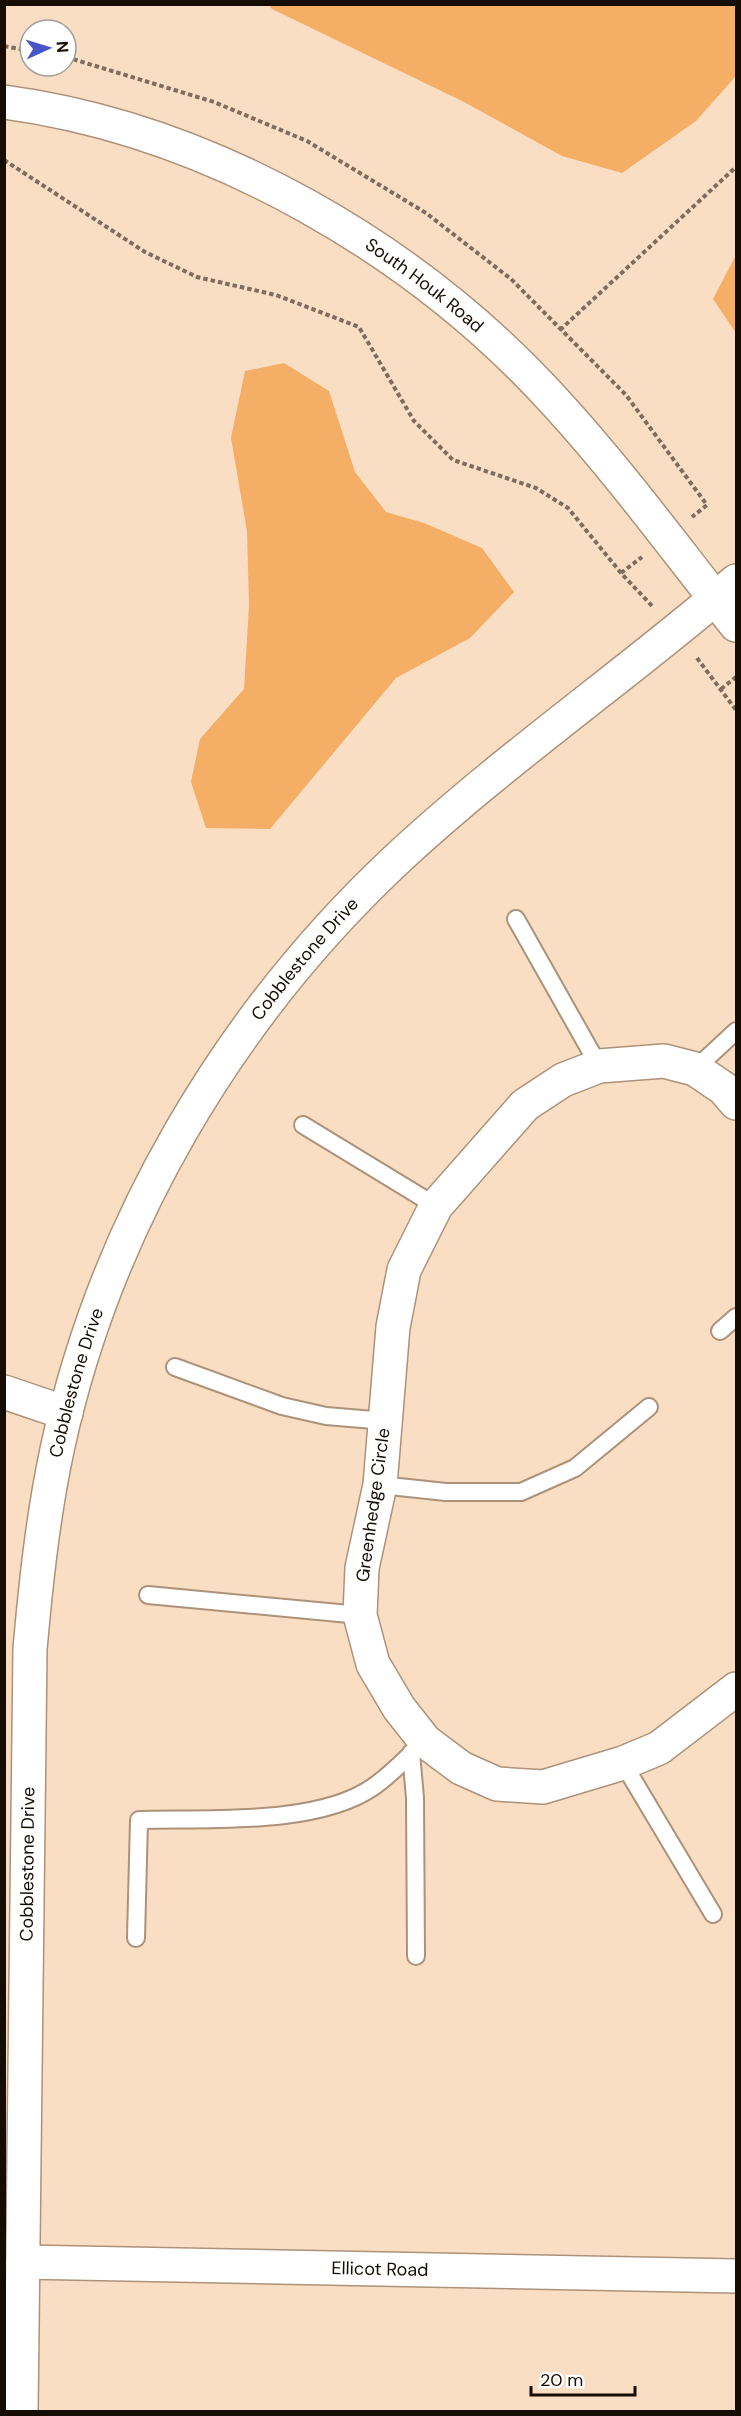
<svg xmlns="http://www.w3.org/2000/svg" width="741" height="2416" viewBox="0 0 741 2416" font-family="'DM Sans',sans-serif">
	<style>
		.water { fill: #f4ae65 }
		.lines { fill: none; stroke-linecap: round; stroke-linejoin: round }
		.service-casing { stroke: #ac9279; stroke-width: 20 }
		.minor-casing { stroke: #ac9279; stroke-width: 36 }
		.tertiary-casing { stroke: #ac9279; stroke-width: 36 }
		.path { stroke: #7e6c5c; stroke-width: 4; stroke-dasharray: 4.5 3; stroke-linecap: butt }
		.service { stroke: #fff; stroke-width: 16 }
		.minor { stroke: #fff; stroke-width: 33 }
		.tertiary { stroke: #fff; stroke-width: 33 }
		.labels { text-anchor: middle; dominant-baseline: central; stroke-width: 4.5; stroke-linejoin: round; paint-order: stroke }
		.street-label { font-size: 18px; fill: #150c04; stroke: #fff }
	</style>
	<rect width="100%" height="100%" fill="#fadec4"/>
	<!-- water -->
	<g class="water">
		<path d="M269 5H736V76L696 121 622 173 562 156 464 102 272 9Z"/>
		<path d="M736 255V333L713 299Z"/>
		<path d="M284 363 329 391 355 472 386 512 424 523 482 548 514 592 470 638 396 678 270 829 206 828 191 782 200 739 244 689 249 606 247 531 231 438 245 371Z"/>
	</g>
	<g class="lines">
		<defs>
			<g id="service">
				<path d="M516 919 599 1066"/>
				<path d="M695 1069 736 1031"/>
				<path d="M303 1125 436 1206"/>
				<path d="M720 1331 736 1317"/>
				<path d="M175 1367 282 1406 326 1416 386 1421"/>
				<path d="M380 1485 446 1492H521L575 1468 649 1407"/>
				<path d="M148 1595 360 1615"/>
				<path d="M411 1753 415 1798 416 1956"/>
				<path d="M623 1763 713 1914"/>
				<path d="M136 1938 139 1820C206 1818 317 1826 373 1787 392 1774 408 1756 425 1741"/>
			</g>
			<g id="minor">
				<path d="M736 1103 723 1088 695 1069 664 1061 599 1066 563 1080 525 1105 436 1206 404 1270 393 1327 380 1485 362 1568 360 1615 373 1664 399 1708 425 1741 461 1768 497 1784 543 1787 623 1763 659 1748 736 1689"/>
				<path d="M4 1392 66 1413"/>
				<path id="s1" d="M23 2262 736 2276"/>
				<path id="s2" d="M21 2412 30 1649C36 1582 43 1516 57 1450 105 1226 228 1018 395 861 501 762 625 676 736 581"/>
			</g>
			<g id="tertiary">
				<path id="s3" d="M4 102C212 130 418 250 557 404 621 474 677 551 736 625"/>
			</g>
		</defs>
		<!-- service casing -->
		<use href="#service" class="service-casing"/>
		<!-- minor casing -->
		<use href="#minor" class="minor-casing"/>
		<!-- tertiary casing -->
		<use href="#tertiary" class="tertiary-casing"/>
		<!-- path -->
		<g class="path">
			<path d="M4 46 30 51"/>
			<path d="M66 57 214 102 307 141 426 213 511 279 626 395 707 505 692 517"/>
			<path d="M4 160 145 252 197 277 276 295 359 327 414 421 453 460 536 488 568 508 621 573 653 607"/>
			<path d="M560 330 736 167"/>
			<path d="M621 573 642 557"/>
			<path d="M697 658 736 710"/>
			<path d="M721 689 736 677"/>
		</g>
		<!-- service -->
		<use href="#service" class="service"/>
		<!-- minor -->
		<use href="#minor" class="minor"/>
		<!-- tertiary -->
		<use href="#tertiary" class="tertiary"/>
	</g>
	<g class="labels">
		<!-- street labels -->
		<g class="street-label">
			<text stroke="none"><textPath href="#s3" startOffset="464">South Houk Road</textPath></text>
			<text stroke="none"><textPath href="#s2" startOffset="1520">Cobblestone Drive</textPath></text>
			<text stroke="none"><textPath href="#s2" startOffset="1034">Cobblestone Drive</textPath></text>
			<text transform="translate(373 1505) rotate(-82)">Greenhedge Circle</text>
			<text stroke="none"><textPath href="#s2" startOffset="548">Cobblestone Drive</textPath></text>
			<text stroke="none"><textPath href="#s1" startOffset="357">Ellicot Road</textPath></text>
		</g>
	</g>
	<!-- border -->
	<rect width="741" height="2416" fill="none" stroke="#150c04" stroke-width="12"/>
	<!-- north arrow -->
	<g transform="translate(48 48) rotate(86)"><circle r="28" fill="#ffffff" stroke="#a19e9b" stroke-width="1.5"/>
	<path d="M0-4.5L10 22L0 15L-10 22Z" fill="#4655ca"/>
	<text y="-9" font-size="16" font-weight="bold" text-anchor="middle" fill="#150c04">N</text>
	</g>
	<!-- scale -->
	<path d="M531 2386v9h104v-9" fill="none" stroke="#150c04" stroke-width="3"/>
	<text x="540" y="2386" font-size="18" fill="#150c04" stroke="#ffffff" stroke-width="4.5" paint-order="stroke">20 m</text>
</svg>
